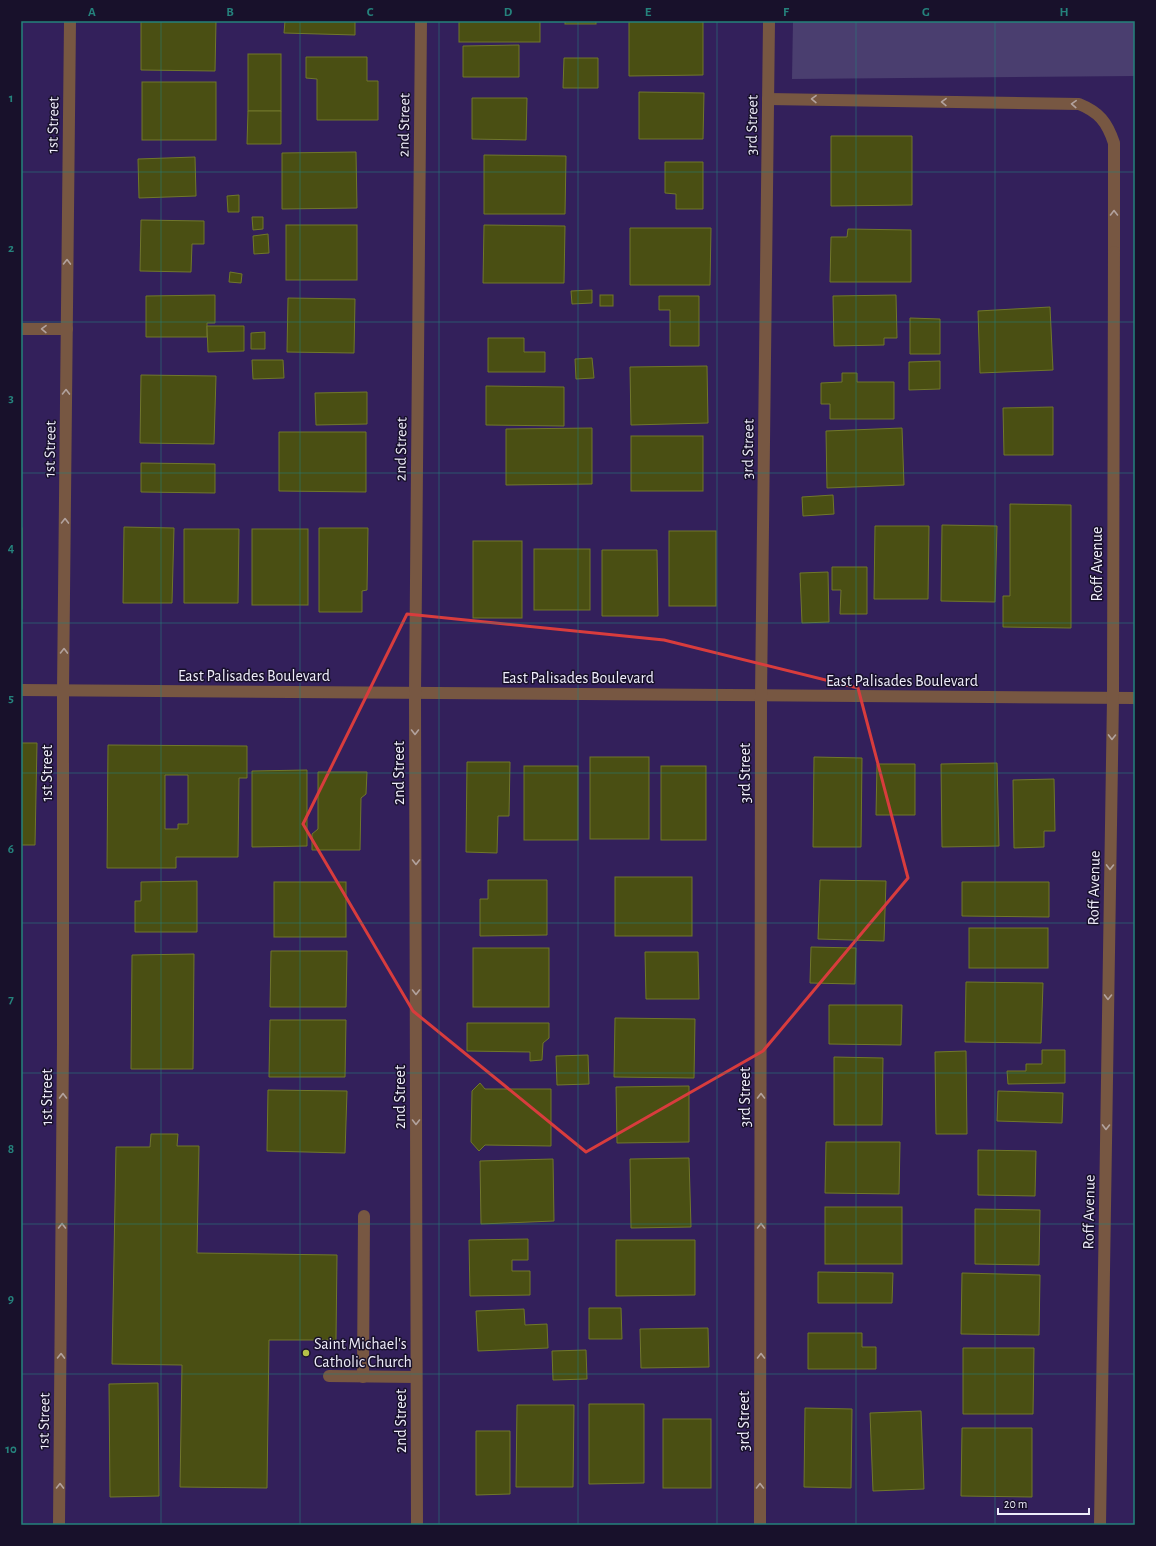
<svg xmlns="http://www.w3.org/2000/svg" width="1156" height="1546" viewBox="0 0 1156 1546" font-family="'Alegreya Sans',sans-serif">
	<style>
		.green { fill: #4a3e6f }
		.building { fill: #4a4f13; stroke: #70772b; fill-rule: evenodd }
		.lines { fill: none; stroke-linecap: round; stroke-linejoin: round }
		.service { stroke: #775742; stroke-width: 12 }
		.minor { stroke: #775742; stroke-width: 12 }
		.oneway { stroke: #b2a29e }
		.marked { fill: none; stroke: #d83c3d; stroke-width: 3; stroke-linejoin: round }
		.grid { fill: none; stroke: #25827c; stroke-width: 1; stroke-opacity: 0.55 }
		.poi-dot { fill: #b6c148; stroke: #18112b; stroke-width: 1.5 }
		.labels { text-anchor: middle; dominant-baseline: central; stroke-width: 3; stroke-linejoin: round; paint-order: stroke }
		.street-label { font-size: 16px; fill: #eeecfa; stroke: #18112b }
		.poi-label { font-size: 16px; fill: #eeecfa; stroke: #18112b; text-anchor: start }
		.neatline { fill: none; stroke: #25827c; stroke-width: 1.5 }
		.grid-label { font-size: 13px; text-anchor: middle; font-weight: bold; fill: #25827c }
	</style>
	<rect width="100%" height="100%" fill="#33205b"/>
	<!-- green -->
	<path class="green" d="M793 21H1135V76L792 79Z"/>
	<!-- building -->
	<g class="building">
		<path d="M141 21H216L215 71 141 70Z"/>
		<path d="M285 21H355V35L284 33Z"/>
		<rect x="459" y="21" width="81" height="21"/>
		<rect x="565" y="21" width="31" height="3"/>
		<path d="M629 21H703V75L629 76Z"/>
		<path d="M519 45V77H463V46Z"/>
		<rect x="248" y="54" width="33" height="57"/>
		<path d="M306 57H367V81H378V120H317V79L306 78Z"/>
		<path d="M564 58H598V88H563Z"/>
		<rect x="142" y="82" width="74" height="58"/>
		<path d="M639 92 704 93 703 139H639Z"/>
		<path d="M472 98H527L526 140 472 139Z"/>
		<path d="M248 111H281V144H247Z"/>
		<path d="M831 136H912V205L831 206Z"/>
		<path d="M356 152 357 208 282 209V153Z"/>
		<path d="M484 155 566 156 565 214H484Z"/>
		<path d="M195 157 196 196 139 198 138 159Z"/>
		<path d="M665 162H703V209H676V194L665 193Z"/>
		<path d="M239 195V212H228L227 196Z"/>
		<path d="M252 217H263V229L253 230Z"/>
		<path d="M141 220 204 221V244H192L191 272 140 271Z"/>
		<rect x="286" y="225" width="71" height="55"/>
		<path d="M484 225 565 226 564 283H483Z"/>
		<path d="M630 228H711L710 285H630Z"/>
		<path d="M848 229 911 230V282H830L831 237H847Z"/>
		<path d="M268 234 269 253 254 254 253 236Z"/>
		<path d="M230 272 242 274 241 283 229 282Z"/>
		<path d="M592 290V303L572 304 571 291Z"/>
		<path d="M215 295V323H207V337H146V296Z"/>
		<rect x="600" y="295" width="13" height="11"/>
		<path d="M896 295 897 338H884V345L834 346 833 296Z"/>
		<path d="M659 296H699V346H670V310H659Z"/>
		<path d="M288 298 355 299 354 353 287 352Z"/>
		<path d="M1050 307 1053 370 980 373 978 311Z"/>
		<path d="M910 318 940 319V354H910Z"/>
		<path d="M207 326H244V351L208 352Z"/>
		<path d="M265 332V349H251V333Z"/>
		<path d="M488 338H524V352H545V372H488Z"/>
		<path d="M592 358 594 378 576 379 575 359Z"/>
		<path d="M252 360H283L284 378 253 379Z"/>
		<path d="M940 361V389L909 390V362Z"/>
		<path d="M707 366 708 423 631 425 630 367Z"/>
		<path d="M842 373H857V382H894V419H830V404H821V383L842 382Z"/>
		<path d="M141 375 216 376 214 444 140 443Z"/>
		<path d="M486 386 564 387V426L486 425Z"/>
		<path d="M367 392V424L316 425 315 393Z"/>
		<path d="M1053 407V455H1004L1003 408Z"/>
		<path d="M592 428V484L506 485V429Z"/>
		<path d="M902 428 904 485 827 488 826 431Z"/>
		<path d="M279 432H366V492L279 491Z"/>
		<rect x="631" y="436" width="72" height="55"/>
		<path d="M141 463 215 464V493L141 492Z"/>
		<path d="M833 495 834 514 803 516 802 497Z"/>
		<path d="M1010 504 1071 505V628L1003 627V596H1010Z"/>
		<path d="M942 525 997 526 995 602 941 601Z"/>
		<path d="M875 526H929L928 599H874Z"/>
		<path d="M124 527 174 528 172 603H123Z"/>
		<rect x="21" y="528" width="1" height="81"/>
		<path d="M319 528H368L367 590 362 591V612H319Z"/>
		<path d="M184 529H239L238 603H184Z"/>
		<rect x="252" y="529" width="56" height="76"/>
		<rect x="669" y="531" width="47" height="75"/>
		<rect x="473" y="541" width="49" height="77"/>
		<rect x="534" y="549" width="56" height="61"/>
		<path d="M602 550H657L658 616H602Z"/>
		<path d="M832 567H867V614H840L841 590H832Z"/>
		<path d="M828 572 829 622 802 623 800 573Z"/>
		<path d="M21 743H37L35 845H21Z"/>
		<path d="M108 745 247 746V778H239L238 857H176V868H107ZM165 775H188V824H178V829H165Z"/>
		<rect x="590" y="757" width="59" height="82"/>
		<path d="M814 757 862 758 861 847H813Z"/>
		<path d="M467 762H510L509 816H498L497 853 466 852Z"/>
		<path d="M997 763 999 846 942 847 941 764Z"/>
		<path d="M877 764H915V815H876Z"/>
		<rect x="524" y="766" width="54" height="74"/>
		<rect x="661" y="766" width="45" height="74"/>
		<path d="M307 770V846L252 847V771Z"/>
		<path d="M318 772H367L366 794 361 798 360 850H312V834L318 829Z"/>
		<path d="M1054 779 1055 831H1044V847L1014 848 1013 780Z"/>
		<rect x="615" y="877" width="77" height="59"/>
		<path d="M488 880H547V935L480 936V899H488Z"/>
		<path d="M820 880 886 881 884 941 818 939Z"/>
		<path d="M197 881V932H135V901H141V882Z"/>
		<rect x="274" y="882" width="72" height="55"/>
		<path d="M962 882H1049V917L962 916Z"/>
		<rect x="969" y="928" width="79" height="40"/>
		<path d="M811 947 856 948 855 984 810 983Z"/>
		<rect x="473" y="948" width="76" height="59"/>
		<path d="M271 951H347L346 1007H270Z"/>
		<path d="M645 952H698L699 999H646Z"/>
		<path d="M194 954 193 1069H131L132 955Z"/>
		<path d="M966 982 1043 983 1041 1043 965 1042Z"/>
		<path d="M829 1005H902L901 1045 829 1044Z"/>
		<path d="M615 1018 695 1019 694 1078 614 1077Z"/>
		<path d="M270 1020H346L345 1077H269Z"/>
		<path d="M467 1023H549V1038L543 1043 542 1060 530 1061V1052L467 1051Z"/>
		<path d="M1042 1050H1065V1083L1008 1084 1007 1071H1026V1064H1042Z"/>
		<path d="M966 1051 967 1134H936L935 1052Z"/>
		<path d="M588 1055 589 1084 557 1085 556 1056Z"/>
		<path d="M834 1057 883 1058 882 1125H834Z"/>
		<path d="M480 1083 485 1089H551V1146L485 1145 479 1151 471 1142 472 1091Z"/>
		<path d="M689 1086V1142L617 1143 616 1087Z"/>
		<path d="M268 1090 347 1091 345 1153 267 1151Z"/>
		<path d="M998 1091 1063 1093 1062 1123 997 1121Z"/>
		<path d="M151 1134H178L177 1146H199L197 1253 337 1255 336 1340H269L267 1488 180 1487 182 1365 112 1364 116 1147H150Z"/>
		<path d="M826 1142H900L899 1194 825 1193Z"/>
		<path d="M978 1150 1036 1151 1035 1196 978 1195Z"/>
		<path d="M689 1158 691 1227 631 1228 630 1159Z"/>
		<path d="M553 1159 554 1221 481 1224 480 1161Z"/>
		<rect x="825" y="1207" width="77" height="57"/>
		<path d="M975 1209 1040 1210 1039 1265 975 1264Z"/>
		<path d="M528 1239V1260H512V1271H530V1295L470 1296 469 1240Z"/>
		<path d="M616 1240H695V1295L616 1296Z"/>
		<path d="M818 1272 893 1273 892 1303H818Z"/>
		<path d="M962 1273 1040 1275 1039 1335 961 1334Z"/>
		<path d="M589 1308H621L622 1339H589Z"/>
		<path d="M524 1309 525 1325 547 1324 548 1348 478 1351 476 1311Z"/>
		<path d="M708 1328 709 1367 641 1368 640 1329Z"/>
		<path d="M808 1333H862V1347H876V1369H808Z"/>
		<path d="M963 1348H1034L1033 1414H963Z"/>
		<path d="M586 1350 587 1379 553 1380 552 1351Z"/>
		<path d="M158 1383 159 1496 110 1497 109 1384Z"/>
		<path d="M589 1404H644V1483L589 1484Z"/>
		<path d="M517 1405H574L573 1487H516Z"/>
		<path d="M805 1408 852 1409 851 1488 804 1487Z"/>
		<path d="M921 1411 924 1489 873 1491 870 1413Z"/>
		<rect x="663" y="1419" width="48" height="69"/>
		<path d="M962 1428H1032V1497L961 1496Z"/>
		<path d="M476 1431H510V1494L476 1495Z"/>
	</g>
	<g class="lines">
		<!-- service -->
		<g class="service">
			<path d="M768 99 1079 104C1099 112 1107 122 1114 143V252"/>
			<path d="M329 1376 416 1377"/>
			<path d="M363 1377 364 1216"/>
		</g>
		<!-- minor -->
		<g class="minor">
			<path d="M21 329H67"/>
			<path d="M21 690 1135 698"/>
			<path d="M59 1525 63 1044V690L70 21"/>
			<path d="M417 1525 415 693 421 21"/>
			<path d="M760 1525 761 696 769 21"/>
			<path d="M1100 1525 1113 698 1114 252"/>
		</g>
	</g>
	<!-- one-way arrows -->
	<defs><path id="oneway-chevron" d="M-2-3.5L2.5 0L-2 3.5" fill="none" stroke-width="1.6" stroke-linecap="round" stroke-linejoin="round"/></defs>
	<g class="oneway">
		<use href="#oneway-chevron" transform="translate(814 99) rotate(-179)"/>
		<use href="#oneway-chevron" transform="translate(944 102) rotate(-179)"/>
		<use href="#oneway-chevron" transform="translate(1074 104) rotate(-177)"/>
		<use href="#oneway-chevron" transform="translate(1114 213) rotate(-90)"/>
		<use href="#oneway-chevron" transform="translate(67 262) rotate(-89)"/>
		<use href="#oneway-chevron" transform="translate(44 329) rotate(-179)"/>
		<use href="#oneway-chevron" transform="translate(66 392) rotate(-89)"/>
		<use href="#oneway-chevron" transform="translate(65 521) rotate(-89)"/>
		<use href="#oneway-chevron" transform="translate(64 651) rotate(-89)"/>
		<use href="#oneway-chevron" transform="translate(415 732) rotate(90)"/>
		<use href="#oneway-chevron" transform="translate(1112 737) rotate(91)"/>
		<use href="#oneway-chevron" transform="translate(416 862) rotate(90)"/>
		<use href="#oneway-chevron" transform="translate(1110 867) rotate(91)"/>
		<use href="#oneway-chevron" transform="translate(416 992) rotate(90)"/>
		<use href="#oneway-chevron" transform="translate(1108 997) rotate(91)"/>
		<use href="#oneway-chevron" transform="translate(63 1096) rotate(-90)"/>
		<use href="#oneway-chevron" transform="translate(761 1096) rotate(-90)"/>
		<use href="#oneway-chevron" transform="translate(416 1122) rotate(90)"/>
		<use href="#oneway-chevron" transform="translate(1106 1127) rotate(91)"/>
		<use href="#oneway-chevron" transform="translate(62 1226) rotate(-90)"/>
		<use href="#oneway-chevron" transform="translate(761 1226) rotate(-90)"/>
		<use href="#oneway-chevron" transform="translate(61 1356) rotate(-89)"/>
		<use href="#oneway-chevron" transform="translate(761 1356) rotate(-90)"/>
		<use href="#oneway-chevron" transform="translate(60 1486) rotate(-89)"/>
		<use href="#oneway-chevron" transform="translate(760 1486) rotate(-90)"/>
	</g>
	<!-- marked area -->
	<path class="marked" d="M407 614 664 640 858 688 908 878 763 1051 586 1152 413 1011 303 824Z"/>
	<!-- grid -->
	<path class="grid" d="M161 21V1525M300 21V1525M439 21V1525M578 21V1525M717 21V1525M856 21V1525M995 21V1525M21 172H1135M21 322H1135M21 473H1135M21 623H1135M21 773H1135M21 923H1135M21 1073H1135M21 1224H1135M21 1374H1135"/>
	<!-- markers -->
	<circle class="poi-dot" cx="306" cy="1353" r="4"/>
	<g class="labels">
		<!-- street labels -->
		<g class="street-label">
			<text transform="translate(53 125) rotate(-89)">1st Street</text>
			<text transform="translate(404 125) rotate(-89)">2nd Street</text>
			<text transform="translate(752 125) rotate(-89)">3rd Street</text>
			<text transform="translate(50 449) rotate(-89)">1st Street</text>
			<text transform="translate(401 449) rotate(-89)">2nd Street</text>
			<text transform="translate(748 449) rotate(-89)">3rd Street</text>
			<text transform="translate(1097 564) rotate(-90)">Roff Avenue</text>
			<text x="254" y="676">East Palisades Boulevard</text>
			<text x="578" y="678">East Palisades Boulevard</text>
			<text x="902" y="681">East Palisades Boulevard</text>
			<text transform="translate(47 773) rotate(-90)">1st Street</text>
			<text transform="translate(399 773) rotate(-90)">2nd Street</text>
			<text transform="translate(745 773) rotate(-90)">3rd Street</text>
			<text transform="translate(1094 888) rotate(-89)">Roff Avenue</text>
			<text transform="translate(47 1097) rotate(-90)">1st Street</text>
			<text transform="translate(400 1097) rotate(-90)">2nd Street</text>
			<text transform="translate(745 1097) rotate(-90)">3rd Street</text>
			<text transform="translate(1089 1212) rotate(-89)">Roff Avenue</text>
			<text transform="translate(44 1421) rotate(-89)">1st Street</text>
			<text transform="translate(401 1421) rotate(-90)">2nd Street</text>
			<text transform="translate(744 1421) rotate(-90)">3rd Street</text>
		</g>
		<!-- poi labels -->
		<g class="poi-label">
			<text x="314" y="1344">Saint Michael's<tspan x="314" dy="18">Catholic Church</tspan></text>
		</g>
	</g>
	<!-- border -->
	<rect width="1156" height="1546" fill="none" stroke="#18112b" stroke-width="44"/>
	<!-- scale -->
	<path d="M998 1508v6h91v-6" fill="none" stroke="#eeecfa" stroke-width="2"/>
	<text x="1004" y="1508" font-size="12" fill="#eeecfa" stroke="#18112b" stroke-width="3" paint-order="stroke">20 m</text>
	<rect x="22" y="22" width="1112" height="1502" class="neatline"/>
	<g class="grid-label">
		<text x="92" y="16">A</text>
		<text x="230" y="16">B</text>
		<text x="370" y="16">C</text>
		<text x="508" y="16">D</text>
		<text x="648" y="16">E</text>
		<text x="786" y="16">F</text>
		<text x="926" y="16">G</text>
		<text x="1064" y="16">H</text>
		<text x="11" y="102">1</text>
		<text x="11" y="252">2</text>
		<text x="11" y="402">3</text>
		<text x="11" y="552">4</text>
		<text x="11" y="702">5</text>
		<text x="11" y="853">6</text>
		<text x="11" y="1003">7</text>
		<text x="11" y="1153">8</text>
		<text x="11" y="1303">9</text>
		<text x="11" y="1453">10</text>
	</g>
</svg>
